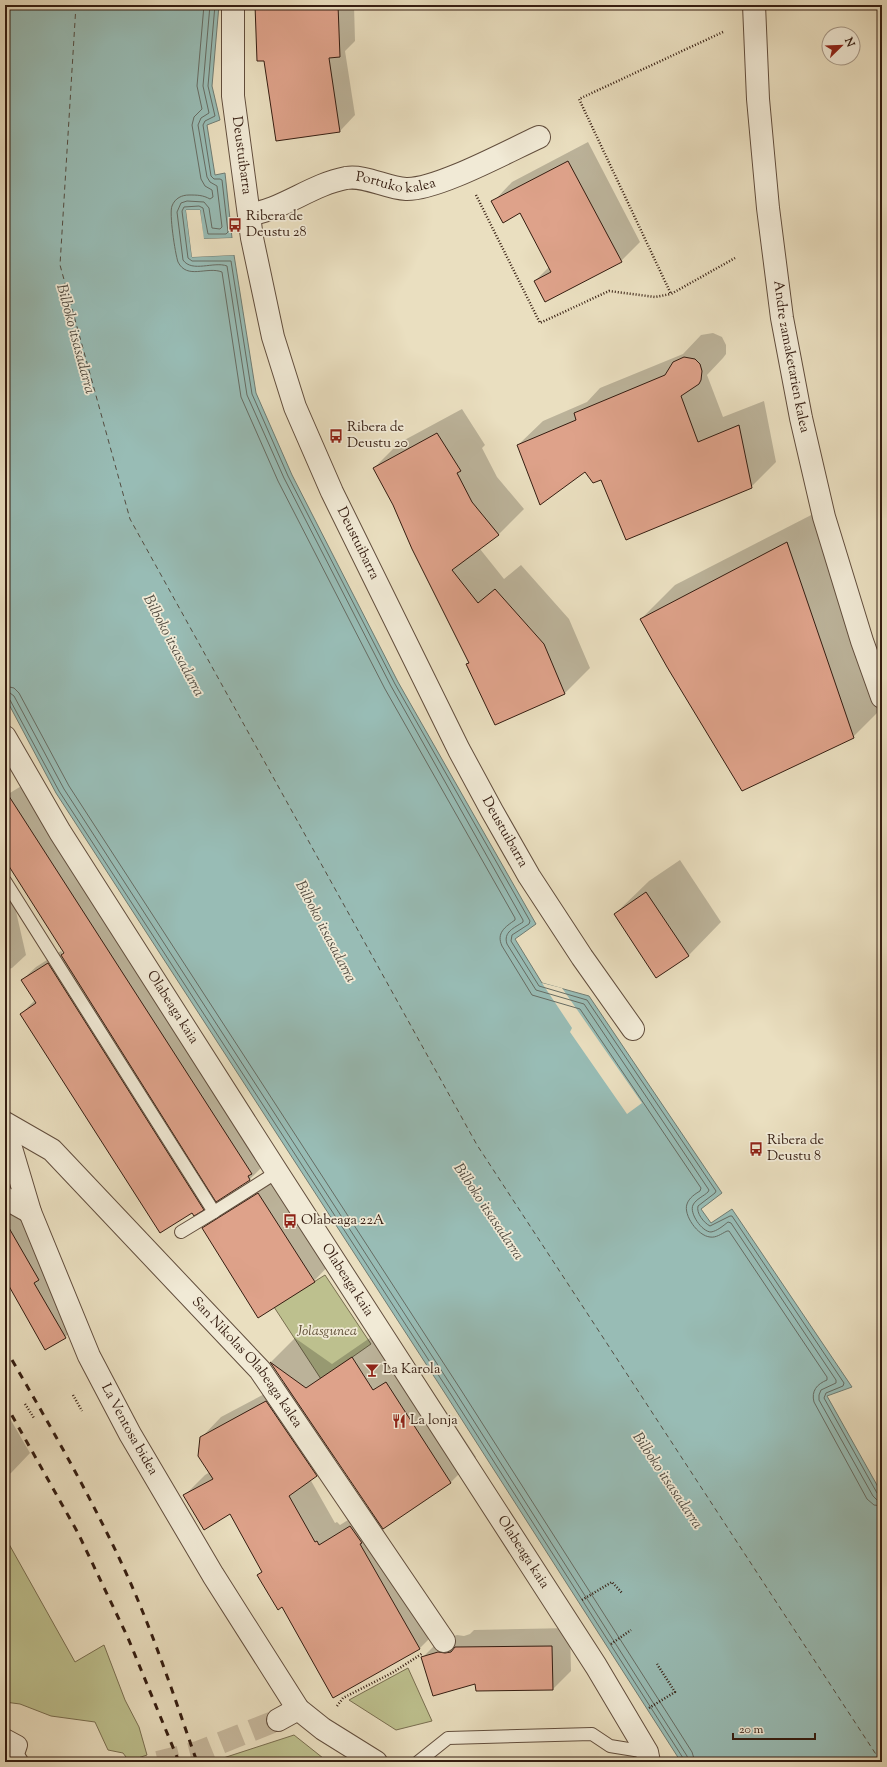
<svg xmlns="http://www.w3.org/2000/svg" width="887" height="1767" viewBox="0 0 887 1767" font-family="'Sorts Mill Goudy',serif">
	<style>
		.green { fill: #bdc08e; stroke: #796e50 }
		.water { fill: #98bcb5; stroke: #707c73 }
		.pier { fill: #eadfc0 }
		.shadow { fill: #0003; fill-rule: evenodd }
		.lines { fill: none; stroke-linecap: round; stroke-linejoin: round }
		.shore { stroke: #666c63; stroke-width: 1 }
		.ferry { stroke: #534d42; stroke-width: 1; stroke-dasharray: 5 4; stroke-linecap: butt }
		.building { fill: #dea28a; stroke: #351d11 }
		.minor-tunnel { stroke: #c6b89d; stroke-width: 22; stroke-dasharray: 22 11; stroke-linecap: butt }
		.service-casing { stroke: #624e3d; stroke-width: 14 }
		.pedestrian-casing { stroke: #624e3d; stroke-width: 20 }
		.minor-casing { stroke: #624e3d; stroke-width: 24 }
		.path { stroke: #351d11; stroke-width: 2.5; stroke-dasharray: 1 2; stroke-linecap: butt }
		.service { stroke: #f1ead6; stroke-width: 12 }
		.pedestrian { stroke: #f1ead6; stroke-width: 18 }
		.minor { stroke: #f1ead6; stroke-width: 22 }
		.rail { stroke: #351d11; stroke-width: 3; stroke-dasharray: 7 7; stroke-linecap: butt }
		.labels { text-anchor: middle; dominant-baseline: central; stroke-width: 3.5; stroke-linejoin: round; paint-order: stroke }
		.street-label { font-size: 14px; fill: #351d11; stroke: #f1ead6 }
		.poi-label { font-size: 14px; fill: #351d11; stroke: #f1ead6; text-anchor: start }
		.park-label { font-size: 14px; font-style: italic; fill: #5e4e36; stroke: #f1ead6 }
		.water-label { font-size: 15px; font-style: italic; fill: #534d42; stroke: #f1ead6 }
	</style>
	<rect width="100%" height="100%" fill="#eadfc0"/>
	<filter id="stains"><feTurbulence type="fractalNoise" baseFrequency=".005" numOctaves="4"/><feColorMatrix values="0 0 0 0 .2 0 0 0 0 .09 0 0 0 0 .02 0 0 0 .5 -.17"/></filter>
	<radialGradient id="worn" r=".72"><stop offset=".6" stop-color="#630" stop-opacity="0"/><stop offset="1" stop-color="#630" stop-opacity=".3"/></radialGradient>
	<!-- green -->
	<g class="green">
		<path d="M325 1275 371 1344 321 1379 274 1307Z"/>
		<path d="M5 1537 75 1662 104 1645 125 1700 139 1727 147 1755 129 1761 123 1753 108 1750 95 1722 51 1716 20 1704 5 1702Z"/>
		<path d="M408 1668 432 1721 396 1730 349 1700Z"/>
		<path d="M294 1735 328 1762H211Z"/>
	</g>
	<!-- water -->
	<path class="water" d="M5 5H219L212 86 220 120 207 125 215 175 225 173 232 238 203 239 200 210H186L192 257 234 255 256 393 292 475 398 682 536 924 515 939 542 983 589 996 722 1193 701 1209 711 1223 732 1209 852 1387 827 1396 882 1494V1762H681L448 1398 56 793 5 697Z"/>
	<!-- pier -->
	<g class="pier">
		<path d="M186 210H200L204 239 232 238 233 240H202L198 212H188L194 255 234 253V255L192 257Z"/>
		<path d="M542 983 562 988 642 1103 627 1114 570 1032 572 1028Z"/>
	</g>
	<!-- shadow -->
	<g class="shadow">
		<path d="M256 5H354L355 41 345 51 355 115 340 131Z"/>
		<path d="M588 142 640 242 621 261 535 281 549 267 520 212 493 202 512 182Z"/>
		<path d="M713 333 722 337 726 345V354L723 358 707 375 723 417 764 401 776 462 751 487 601 478 585 470 518 445 543 421 587 402 600 388 683 354 701 335Z"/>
		<path d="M462 409 485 445 482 448 497 477 524 509 499 534 480 549 504 579 521 565 569 619 590 668 565 693 496 724 467 664 469 663 394 504 374 468 399 443Z"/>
		<path d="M821 510 882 690V708L853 737 641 619 675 585Z"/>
		<path d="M23 785 263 1166 250 1179 217 1200 215 1197 203 1209 21 1014 35 1000 22 980 36 967 61 951 63 954 65 952 5 859V796Z"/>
		<path d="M680 860 721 922 688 956 615 914 649 881Z"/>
		<path d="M6 868 26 955 12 968 5 970Z"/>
		<path d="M278 1174 333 1261 314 1281 203 1228 222 1209Z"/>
		<path d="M16 1208 77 1326 65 1337 5 1277V1214Z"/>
		<path d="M377 1333 398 1366 411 1358 476 1457 451 1482 382 1528 440 1628 420 1648 334 1697 282 1605 259 1575 263 1571 230 1512 185 1495 205 1475 210 1472 201 1438 221 1417 285 1383 271 1362 295 1338 332 1364ZM335 1456 369 1507 340 1525 337 1522 335 1523 310 1479Z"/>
		<path d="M5 1410 30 1453 11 1473 5 1476Z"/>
		<path d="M570 1628 571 1671 553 1689 476 1683 423 1657 440 1640 457 1635 464 1636 470 1634 474 1630Z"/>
	</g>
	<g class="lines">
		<!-- shore -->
		<g class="shore">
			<path d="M204 5 197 86 202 109 194 117 192 125 201 179 205 186 212 190 213 197 210 199C203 195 197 195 189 195 182 195 175 198 172 206 169 213 175 253 178 262 187 280 207 266 222 272L241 397 278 481 385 689 515 918V920C505 927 496 933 502 946L532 995 580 1009 701 1188 700 1191C695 1194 689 1198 687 1204 683 1215 698 1236 710 1237 716 1238 721 1234 727 1231H729L827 1377V1380C817 1384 811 1391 814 1402L867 1499 874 1505 882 1506"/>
			<path d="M210 5 203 86 209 113 201 118 198 125 207 177 210 182 217 186 222 227 220 229 212 228 209 208 204 202 187 201 181 203 177 212 183 260C192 273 214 261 227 266L247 395 284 478 391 686 523 920V922C514 928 503 932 507 944L536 990 584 1004 709 1190 708 1192C704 1196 696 1199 693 1205 689 1213 702 1232 711 1232 717 1231 723 1226 728 1222L731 1223 836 1380V1383L821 1390 819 1395V1400L873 1496 877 1500H882"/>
			<path d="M215 5 208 86 215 116 205 121 203 125 211 176 214 179H220L222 180 228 232 226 234H208L203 208 199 206 184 207 182 211 188 258 192 261H231L252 394 288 476 395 684 530 921 529 924 512 935 511 941 539 986 587 1000 716 1191 715 1193 698 1206C696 1213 704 1223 710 1226L730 1216H732L844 1383 843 1386 826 1393 824 1398 877 1493 882 1495"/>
			<path d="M5 686 14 688 19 693 69 786 461 1390 692 1752 695 1762"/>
			<path d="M5 692 10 693 14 696 64 789 456 1393 687 1756 689 1762"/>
			<path d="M5 697 10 700 59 791 452 1396 683 1758 684 1762"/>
		</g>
		<!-- ferry -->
		<path class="ferry" d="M76 5 60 265 130 519 477 1145 881 1762"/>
	</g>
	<!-- building -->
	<g class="building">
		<path d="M255 5H338L340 57 329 58 340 132 276 141 264 61H257Z"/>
		<path d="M568 161 622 262 545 302 534 281 551 272 520 213 503 223 491 201Z"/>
		<path d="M684 357 695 359 700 364 702 371 701 380 699 384 681 396 698 442 739 425 752 488 626 540 601 480 593 483 585 472 540 505 517 445 576 420 574 413 665 375 673 362Z"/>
		<path d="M437 433 461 471 457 473 472 502 499 535 452 570 478 603 495 589 544 644 565 694 495 725 466 664 469 663 412 549 393 505 373 468Z"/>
		<path d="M787 542 854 738 742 791 667 667 640 619Z"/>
		<path d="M5 790 252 1174 248 1176 250 1180 216 1202 61 955 64 953 5 860Z"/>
		<path d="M646 892 689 956 656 978 614 914Z"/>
		<path d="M48 963 204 1210 194 1216 192 1213 160 1233 20 1014 36 1003 21 980Z"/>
		<path d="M258 1193 315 1282 258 1318 202 1228Z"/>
		<path d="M5 1221 39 1280 34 1283 66 1338 45 1350 5 1279Z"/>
		<path d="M352 1357 373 1390 386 1382 451 1483 383 1529 270 1362 306 1388Z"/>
		<path d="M266 1401 317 1476 289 1496 315 1542 317 1541 319 1545 350 1526 362 1543 360 1544 420 1649 333 1698 282 1607 278 1610 257 1575 262 1572 230 1514 204 1530 183 1495 213 1479 198 1456 200 1437Z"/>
		<path d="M552 1646 553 1690 476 1691 475 1684 433 1696 421 1657 438 1652 445 1653 451 1652 455 1647Z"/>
	</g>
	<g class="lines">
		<!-- minor-tunnel -->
		<path class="minor-tunnel" d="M158 1762 198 1752 278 1720"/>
		<defs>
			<g id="service">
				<path d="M5 881 214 1212 277 1172"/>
				<path d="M181 1232 214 1212"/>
				<path d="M418 1762 448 1738 592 1734 610 1746 647 1752"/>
			</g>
			<path id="pedestrian" d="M5 1738 18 1745 13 1760"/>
			<g id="minor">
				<path id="s1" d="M233 5V96L252 238 273 337 295 407 332 492 459 750 492 811 529 876 582 957 633 1029"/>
				<path id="s2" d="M754 5 758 99 768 208 782 318 801 418 824 517 862 641 882 697"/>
				<path id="s3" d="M250 215C257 213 265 211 273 208 298 198 320 183 346 178 366 175 386 188 406 189 437 190 508 151 539 137"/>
				<path id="s4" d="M5 737 60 832 277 1172 596 1666 647 1752 649 1762"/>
				<path id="s5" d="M5 1123 52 1150 260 1370 444 1641"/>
				<path id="s6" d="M5 1128 30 1212 89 1356 130 1434 213 1575 298 1709 323 1729 376 1762"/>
				<path d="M5 1198 30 1212"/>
				<path d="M278 1720 298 1709"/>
				<path d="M5 1757 17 1762"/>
			</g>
		</defs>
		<!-- service casing -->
		<use href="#service" class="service-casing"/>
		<!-- pedestrian casing -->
		<use href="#pedestrian" class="pedestrian-casing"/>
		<!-- minor casing -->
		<use href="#minor" class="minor-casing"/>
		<!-- path -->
		<g class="path">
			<path d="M723 32 579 99 671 294 735 258"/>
			<path d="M476 195 540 323 609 291 655 297 671 294"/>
			<path d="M73 1395 82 1411"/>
			<path d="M25 1404 34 1418"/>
			<path d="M582 1600 612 1582 622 1593"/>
			<path d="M611 1644 631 1630"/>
			<path d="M337 1706 343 1698 392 1673 423 1653"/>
			<path d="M649 1708 675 1692 657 1664"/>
		</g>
		<!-- service -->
		<use href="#service" class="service"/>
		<!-- pedestrian -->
		<use href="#pedestrian" class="pedestrian"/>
		<!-- minor -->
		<use href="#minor" class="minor"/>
		<!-- rail -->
		<g class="rail">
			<path d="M5 1348C48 1422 91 1496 127 1575 154 1635 175 1699 197 1762"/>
			<path d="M5 1403 78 1533 128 1638 179 1762"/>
		</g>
	</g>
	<!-- icons -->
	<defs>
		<symbol id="bus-bare" viewBox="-9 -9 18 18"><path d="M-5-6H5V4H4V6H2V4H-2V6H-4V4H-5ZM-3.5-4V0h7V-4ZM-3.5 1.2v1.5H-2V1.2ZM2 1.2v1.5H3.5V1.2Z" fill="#8f2418" stroke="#f1ead6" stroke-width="2.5" paint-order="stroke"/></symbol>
		<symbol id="bar-bare" viewBox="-9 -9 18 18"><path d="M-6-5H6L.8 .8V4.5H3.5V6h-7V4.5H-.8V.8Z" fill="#8f2418" stroke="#f1ead6" stroke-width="2.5" paint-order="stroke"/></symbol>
		<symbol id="restaurant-bare" viewBox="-9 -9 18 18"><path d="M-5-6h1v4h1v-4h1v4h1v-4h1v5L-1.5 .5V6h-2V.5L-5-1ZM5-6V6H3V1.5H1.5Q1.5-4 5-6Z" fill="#8f2418" stroke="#f1ead6" stroke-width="2.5" paint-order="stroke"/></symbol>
	</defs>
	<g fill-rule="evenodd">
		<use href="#bus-bare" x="225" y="215" width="20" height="20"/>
		<use href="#bus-bare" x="326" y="426" width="20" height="20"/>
		<use href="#bus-bare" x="746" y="1139" width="20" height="20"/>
		<use href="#bus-bare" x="280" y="1211" width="20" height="20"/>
		<use href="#bar-bare" x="362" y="1360" width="20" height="20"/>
		<use href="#restaurant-bare" x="389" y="1411" width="20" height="20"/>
	</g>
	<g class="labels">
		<!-- street labels -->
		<g class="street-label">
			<text stroke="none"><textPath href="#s1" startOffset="151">Deustuibarra</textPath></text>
			<text stroke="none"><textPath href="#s3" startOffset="154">Portuko kalea</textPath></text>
			<text stroke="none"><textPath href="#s2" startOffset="354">Andre zamaketarien kalea</textPath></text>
			<text stroke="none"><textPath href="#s1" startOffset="559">Deustuibarra</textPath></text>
			<text stroke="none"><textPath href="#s1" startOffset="883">Deustuibarra</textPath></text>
			<text stroke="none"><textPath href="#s4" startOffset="318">Olabeaga kaia</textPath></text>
			<text stroke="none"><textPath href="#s4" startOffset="642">Olabeaga kaia</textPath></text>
			<text stroke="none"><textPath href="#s5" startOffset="343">San Nikolas Olabeaga kalea</textPath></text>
			<text stroke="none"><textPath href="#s6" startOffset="327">La Ventosa bidea</textPath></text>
			<text stroke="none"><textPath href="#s4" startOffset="966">Olabeaga kaia</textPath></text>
		</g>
		<!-- poi labels -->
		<g class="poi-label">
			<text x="246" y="217">Ribera de<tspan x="246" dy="16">Deustu 28</tspan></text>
			<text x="347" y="428">Ribera de<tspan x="347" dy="16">Deustu 20</tspan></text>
			<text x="767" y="1141">Ribera de<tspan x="767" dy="16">Deustu 8</tspan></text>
			<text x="301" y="1221">Olabeaga 22A</text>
			<text x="383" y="1370">La Karola</text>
			<text x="410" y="1421">La lonja</text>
		</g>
		<!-- park labels -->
		<g class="park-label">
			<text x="327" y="1332">Jolasgunea</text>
		</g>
		<!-- water labels -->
		<g class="water-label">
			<text transform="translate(75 339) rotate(75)">Bilboko itsasadarra</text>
			<text transform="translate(173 646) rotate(62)">Bilboko itsasadarra</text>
			<text transform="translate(325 932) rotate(62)">Bilboko itsasadarra</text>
			<text transform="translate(488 1212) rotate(56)">Bilboko itsasadarra</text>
			<text transform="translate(667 1481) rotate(56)">Bilboko itsasadarra</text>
		</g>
	</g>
	<!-- margin -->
	<rect width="887" height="1767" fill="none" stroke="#eadfc0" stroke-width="20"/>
	<rect x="6" y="6" width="875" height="1755" fill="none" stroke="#351d11" stroke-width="2"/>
	<rect x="10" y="10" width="867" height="1747" fill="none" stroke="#351d11"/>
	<!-- north arrow -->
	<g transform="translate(841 46) rotate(67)"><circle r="19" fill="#f1ead6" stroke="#a69887"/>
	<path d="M0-3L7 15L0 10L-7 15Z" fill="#8f2418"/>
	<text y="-6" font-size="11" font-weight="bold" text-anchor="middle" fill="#351d11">N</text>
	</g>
	<!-- scale -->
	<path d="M733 1733v6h82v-6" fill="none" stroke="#351d11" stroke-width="2"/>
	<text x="739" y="1733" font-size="12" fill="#351d11" stroke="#f1ead6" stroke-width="3" paint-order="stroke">20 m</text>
	<rect width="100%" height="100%" filter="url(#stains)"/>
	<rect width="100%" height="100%" fill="url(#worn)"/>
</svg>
